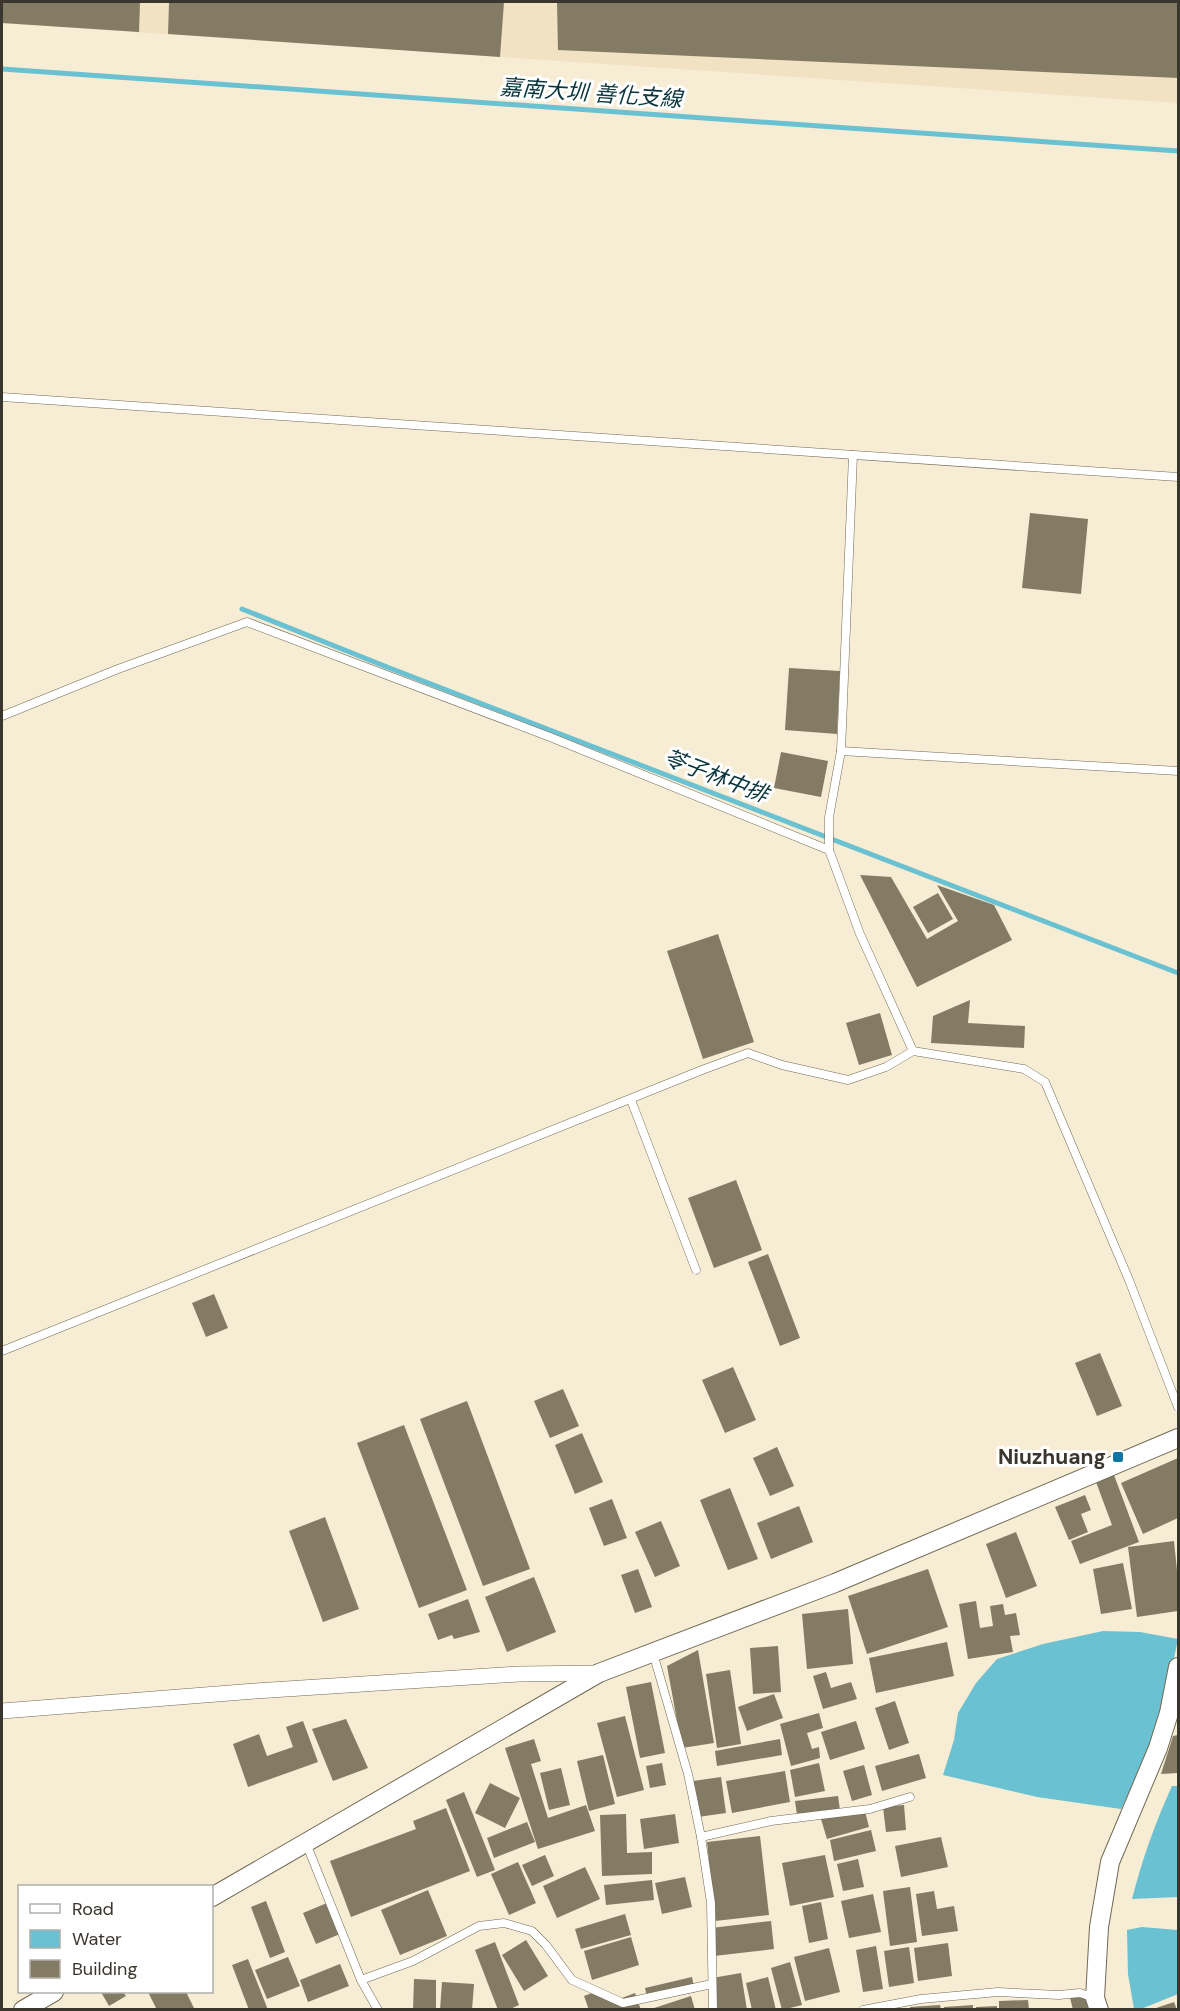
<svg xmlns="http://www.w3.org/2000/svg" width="1180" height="2011" viewBox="0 0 1180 2011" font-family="'DM Sans','Noto Sans TC',sans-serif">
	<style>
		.built { fill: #f0e2c3 }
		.water { fill: #69c1d1 }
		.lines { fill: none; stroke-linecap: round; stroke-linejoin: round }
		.stream { stroke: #69c1d1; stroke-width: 5 }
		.building { fill: #847b65 }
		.service-casing { stroke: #726954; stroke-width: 9 }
		.minor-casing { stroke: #726954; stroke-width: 16 }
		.tertiary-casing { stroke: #726954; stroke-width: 20 }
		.service { stroke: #fff; stroke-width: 8 }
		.minor { stroke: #fff; stroke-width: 15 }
		.tertiary { stroke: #fff; stroke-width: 18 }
		.poi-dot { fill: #0f75a1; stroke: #fff; stroke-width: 2 }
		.labels { text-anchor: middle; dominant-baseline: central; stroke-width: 6; stroke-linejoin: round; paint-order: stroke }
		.poi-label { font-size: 21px; font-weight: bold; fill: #3a362d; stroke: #fff; text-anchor: end }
		.water-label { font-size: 22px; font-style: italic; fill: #09353c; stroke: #fff }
	</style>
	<rect width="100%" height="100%" fill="#f7ecd4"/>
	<!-- built -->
	<path class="built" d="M2 2H1178V103L2 23Z"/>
	<!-- water -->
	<g class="water">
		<path d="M1103 1631 1140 1632 1178 1639 1162 1715 1143 1766 1121 1809 1037 1797 943 1775 954 1740 958 1713 976 1683 997 1659 1043 1644Z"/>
		<path d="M1172 1786H1178V1897L1132 1899C1142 1860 1155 1823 1172 1786Z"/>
		<path d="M1142 1927 1178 1930V1994L1141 2009H1134L1128 1974 1127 1930Z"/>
	</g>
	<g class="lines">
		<!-- stream -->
		<g class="stream">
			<path d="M2 69 1178 151"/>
			<path d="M242 609 387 667 1178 973"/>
		</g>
	</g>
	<!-- building -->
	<g class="building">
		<path d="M2 2H140L139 32 2 23Z"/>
		<path d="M169 2H504L500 57 168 34Z"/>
		<path d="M557 2H1178V78L558 50Z"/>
		<path d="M1030 513 1088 519 1081 594 1022 588Z"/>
		<path d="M789 668 840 671 837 734 785 730Z"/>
		<path d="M781 752 828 761 821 797 774 788Z"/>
		<path d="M860 875 891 877 927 939 958 921 937 885 994 905 1012 940 917 987Z"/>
		<path d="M938 893 953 919 928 933 913 907Z"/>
		<path d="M718 934 754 1042 703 1059 667 951Z"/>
		<path d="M970 1000 968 1023 1025 1026 1024 1048 931 1043 933 1016Z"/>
		<path d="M880 1013 892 1055 859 1065 846 1023Z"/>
		<path d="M736 1180 762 1250 714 1268 688 1198Z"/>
		<path d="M768 1254 800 1338 780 1346 748 1262Z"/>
		<path d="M214 1294 228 1328 206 1337 192 1303Z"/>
		<path d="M1100 1353 1122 1406 1097 1416 1075 1363Z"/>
		<path d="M733 1367 756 1420 725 1433 702 1380Z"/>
		<path d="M563 1389 579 1426 550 1438 534 1401Z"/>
		<path d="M467 1401 530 1569 483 1586 420 1419Z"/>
		<path d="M404 1425 467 1590 419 1608 357 1443Z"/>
		<path d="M582 1433 603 1482 575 1494 555 1445Z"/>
		<path d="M777 1447 794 1486 770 1496 753 1458Z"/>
		<path d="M1178 1458V1518L1143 1534 1121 1483Z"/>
		<path d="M1114 1475 1139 1542 1080 1564 1071 1541 1112 1525 1096 1482Z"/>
		<path d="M730 1488 758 1559 728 1570 700 1500Z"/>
		<path d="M1085 1495 1091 1510 1081 1514 1088 1532 1069 1540 1055 1507Z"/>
		<path d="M612 1499 627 1538 604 1546 589 1508Z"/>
		<path d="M799 1506 813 1542 771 1559 757 1523Z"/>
		<path d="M325 1517 359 1609 323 1622 289 1531Z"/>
		<path d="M661 1521 680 1566 655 1577 635 1532Z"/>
		<path d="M1016 1532 1037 1586 1006 1598 986 1544Z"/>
		<path d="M1174 1541 1178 1580V1611L1137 1617 1128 1547Z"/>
		<path d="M1123 1563 1132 1609 1101 1614 1093 1569Z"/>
		<path d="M638 1569 652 1607 635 1613 621 1575Z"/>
		<path d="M928 1569 948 1627 867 1654 848 1596Z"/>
		<path d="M534 1577 556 1632 507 1652 485 1597Z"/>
		<path d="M468 1599 480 1632 454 1639 452 1635 438 1640 428 1614Z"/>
		<path d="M976 1601 980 1628 993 1626 990 1606 1003 1604 1005 1615 1016 1613 1020 1635 1010 1636 1013 1652 968 1659 959 1604Z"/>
		<path d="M848 1609 853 1664 807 1669 802 1614Z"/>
		<path d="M947 1642 954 1676 876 1693 869 1658Z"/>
		<path d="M778 1646 781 1692 753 1694 750 1648Z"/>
		<path d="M698 1650 714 1743 682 1748 667 1666Z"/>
		<path d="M730 1670 741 1744 717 1748 706 1674Z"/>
		<path d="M826 1672 831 1688 851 1682 857 1699 823 1709 813 1676Z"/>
		<path d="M651 1682 665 1753 640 1758 626 1687Z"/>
		<path d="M774 1694 783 1718 747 1731 738 1707Z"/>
		<path d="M895 1701 909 1743 889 1750 875 1708Z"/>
		<path d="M819 1713 823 1728 807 1733 812 1749 819 1747 820 1758 791 1766 780 1724Z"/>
		<path d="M625 1716 644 1790 617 1797 597 1723Z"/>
		<path d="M346 1719 368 1768 333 1781 312 1729Z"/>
		<path d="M303 1721 318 1762 248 1787 233 1744 259 1734 267 1756 293 1747 286 1727Z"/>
		<path d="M856 1721 865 1749 830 1760 821 1732Z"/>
		<path d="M1178 1735V1773L1161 1774 1173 1736Z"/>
		<path d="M534 1739 541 1761 531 1764 548 1818 586 1805 595 1831 538 1849 505 1748Z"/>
		<path d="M780 1739 782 1755 717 1766 715 1751Z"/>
		<path d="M919 1754 926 1778 882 1791 875 1766Z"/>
		<path d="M603 1755 615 1804 589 1811 577 1761Z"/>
		<path d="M662 1763 666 1785 650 1788 646 1766Z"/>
		<path d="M819 1763 825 1791 795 1797 790 1770Z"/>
		<path d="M864 1765 872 1795 852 1801 843 1771Z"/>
		<path d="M561 1768 570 1805 549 1810 540 1773Z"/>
		<path d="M785 1771 790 1802 732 1813 726 1781Z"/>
		<path d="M721 1777 726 1813 698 1817 693 1781Z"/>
		<path d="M490 1783 520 1798 505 1828 475 1813Z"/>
		<path d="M464 1792 495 1870 477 1877 446 1800Z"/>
		<path d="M838 1796 840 1810 797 1815 795 1801Z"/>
		<path d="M904 1805 906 1830 886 1832 883 1807Z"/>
		<path d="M864 1807 869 1827 827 1839 821 1819Z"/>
		<path d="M446 1808 470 1871 351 1917 330 1861 416 1829 413 1821Z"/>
		<path d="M626 1814 627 1853 652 1852V1874L602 1876 600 1815Z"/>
		<path d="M675 1814 679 1843 644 1849 640 1819Z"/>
		<path d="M527 1822 535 1842 494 1858 487 1838Z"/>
		<path d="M871 1830 876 1851 834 1861 830 1840Z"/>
		<path d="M760 1836 769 1915 715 1921 707 1842Z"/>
		<path d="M941 1837 948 1867 901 1877 895 1846Z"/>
		<path d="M545 1855 554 1876 532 1886 522 1865Z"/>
		<path d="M825 1855 834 1897 790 1906 782 1863Z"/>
		<path d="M858 1859 864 1887 843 1891 837 1864Z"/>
		<path d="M518 1862 536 1903 509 1915 491 1874Z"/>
		<path d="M585 1867 600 1899 557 1918 543 1886Z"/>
		<path d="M685 1877 692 1907 662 1914 655 1883Z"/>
		<path d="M652 1880 654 1900 606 1905 604 1885Z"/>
		<path d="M910 1887 917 1942 890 1946 883 1891Z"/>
		<path d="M428 1890 447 1936 400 1955 381 1910Z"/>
		<path d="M934 1891 937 1909 954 1906 958 1931 922 1936 916 1894Z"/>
		<path d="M873 1894 881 1932 849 1938 841 1901Z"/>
		<path d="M266 1901 285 1952 270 1958 251 1907Z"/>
		<path d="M821 1902 828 1939 809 1943 802 1906Z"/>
		<path d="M327 1903 340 1934 316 1944 303 1913Z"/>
		<path d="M625 1914 631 1935 581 1949 575 1929Z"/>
		<path d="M771 1921 774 1949 714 1956 711 1928Z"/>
		<path d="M631 1937 639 1965 592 1980 584 1951Z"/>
		<path d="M526 1940 548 1976 524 1991 502 1955Z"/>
		<path d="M495 1942 519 2005 508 2010H498L475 1950Z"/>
		<path d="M948 1943 952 1976 918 1981 914 1948Z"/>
		<path d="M876 1946 883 1989 863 1992 856 1950Z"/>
		<path d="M909 1947 914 1983 889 1987 884 1951Z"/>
		<path d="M829 1948 840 1992 805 2001 794 1957Z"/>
		<path d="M288 1957 300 1986 267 1999 255 1970Z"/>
		<path d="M248 1959 268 2010H249L232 1965Z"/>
		<path d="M790 1962 802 2005 782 2010 771 1968Z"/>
		<path d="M340 1964 349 1986 308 2002 300 1980Z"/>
		<path d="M741 1973 747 2010H717L712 1978Z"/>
		<path d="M692 1977 695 1992 648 2002 645 1988Z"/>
		<path d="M768 1977 776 2010H752L746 1983Z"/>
		<path d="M414 1979 436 1980V2010H413Z"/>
		<path d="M442 1982 474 1984 472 2010H440Z"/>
		<path d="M597 1991 614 2001 635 1993 641 2010H589L584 1996Z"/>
		<path d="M101 1992H123L126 1996 109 2006Z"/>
		<path d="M148 1992H186L195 2010H157Z"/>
		<path d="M1069 1993 1100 2002 1102 2010H1073Z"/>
		<path d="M691 1996 695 2010H651V2009Z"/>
		<path d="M1028 2000 1029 2010H999V2001Z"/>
		<path d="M1174 2002 1177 2010H1153V2009Z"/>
		<path d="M940 2005 941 2010H910V2007Z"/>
		<path d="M973 2005V2010H944V2007Z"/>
		<path d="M997 2006V2010H976V2007Z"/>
	</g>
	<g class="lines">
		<defs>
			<g id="service">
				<path d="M2 397 1178 477"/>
				<path d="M2 716 118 669 247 622 550 737 829 850 860 934 913 1051"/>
				<path d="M841 751 1178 771"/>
				<path d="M829 850V817L841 751 853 455"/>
				<path d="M631 1100 696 1270"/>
				<path d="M2 1351 702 1070 748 1053 782 1065 848 1080 886 1067 913 1051 1024 1069 1045 1082 1129 1280 1178 1407"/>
				<path d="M653 1653 688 1774 701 1837 711 1903 713 2010"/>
				<path d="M701 1837 771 1821 870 1809 910 1797"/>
				<path d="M306 1843 361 1980 378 2010"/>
				<path d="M361 1980 413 1961 479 1926 504 1923 532 1931 546 1945 572 1980 623 2003 712 1984"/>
				<path d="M863 2010 921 1999 998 1992 1059 1995 1080 1993 1095 1998"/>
			</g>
			<path id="minor" d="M2 1711 255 1691 519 1674 599 1673"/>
			<g id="tertiary">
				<path d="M212 1897 599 1673 835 1583 1178 1438"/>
				<path d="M23 2010 54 1992"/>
				<path d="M1099 2010 1095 1998 1099 1927 1110 1862 1158 1748 1169 1713 1178 1667"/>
			</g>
		</defs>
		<!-- service casing -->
		<use href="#service" class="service-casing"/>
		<!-- minor casing -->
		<use href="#minor" class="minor-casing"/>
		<!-- tertiary casing -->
		<use href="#tertiary" class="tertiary-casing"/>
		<!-- service -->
		<use href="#service" class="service"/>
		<!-- minor -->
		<use href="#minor" class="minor"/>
		<!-- tertiary -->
		<use href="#tertiary" class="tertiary"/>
	</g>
	<!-- markers -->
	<rect class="poi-dot" x="1112" y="1451" width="12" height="12" rx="3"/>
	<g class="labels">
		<!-- poi labels -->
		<g class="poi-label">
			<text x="1106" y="1457">Niuzhuang</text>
		</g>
		<!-- water labels -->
		<g class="water-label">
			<text transform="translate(591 93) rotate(4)">嘉南大圳 善化支線</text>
			<text transform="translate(716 776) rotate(21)">苓子林中排</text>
		</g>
	</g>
	<!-- border -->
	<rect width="1180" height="2011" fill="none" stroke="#3a362d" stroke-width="6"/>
	<!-- legend -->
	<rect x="18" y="1885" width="195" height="108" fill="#ffffff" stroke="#b0afab" stroke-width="1.5"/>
	<rect x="30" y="1904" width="30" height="9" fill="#ffffff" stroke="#b0afab" stroke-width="1.5"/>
	<text x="72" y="1915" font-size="18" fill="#3a362d">Road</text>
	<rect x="30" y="1930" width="30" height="18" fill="#69c1d1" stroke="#b0afab" stroke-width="1.5"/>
	<text x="72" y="1945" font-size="18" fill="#3a362d">Water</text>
	<rect x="30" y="1960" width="30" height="18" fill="#847b65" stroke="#b0afab" stroke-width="1.5"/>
	<text x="72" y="1975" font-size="18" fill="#3a362d">Building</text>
</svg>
